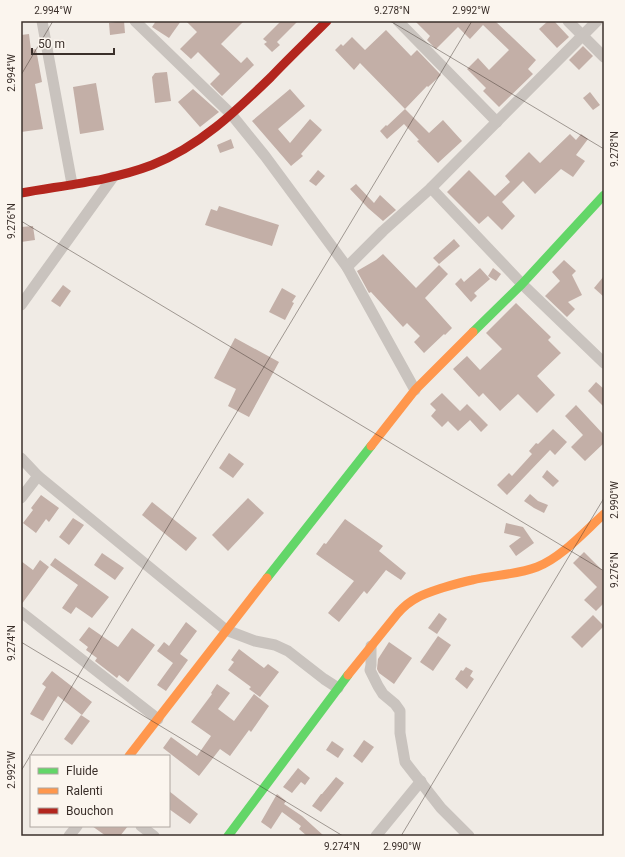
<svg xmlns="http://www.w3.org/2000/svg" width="625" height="857" viewBox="0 0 625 857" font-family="Roboto,sans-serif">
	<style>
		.building { fill: #c3afa7 }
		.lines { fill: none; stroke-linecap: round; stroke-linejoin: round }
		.street { stroke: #c9c3be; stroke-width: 11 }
		.fast { stroke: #63d668; stroke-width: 9 }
		.slow { stroke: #ff974d; stroke-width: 9 }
		.jam { stroke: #b3261e; stroke-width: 9 }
		.ticks { fill: none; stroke: #3b302b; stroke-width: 1; stroke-opacity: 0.45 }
		.neatline { fill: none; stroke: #3b302b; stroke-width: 1.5 }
		.ticks-label { font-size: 10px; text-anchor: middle; fill: #3b302b }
	</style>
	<rect width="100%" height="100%" fill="#f0ebe5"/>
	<!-- building -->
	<g class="building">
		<path d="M124 21 125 33 110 35 109 23Z"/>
		<path d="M156 21H181L169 38 152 27Z"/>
		<path d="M186 21H244L221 44 241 63 247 57 254 65 222 96 210 84 220 74 198 52 191 59 180 49 197 32Z"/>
		<path d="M281 21H298L277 42 280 45 272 52 264 44 267 42 263 39Z"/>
		<path d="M415 21H495L536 60 528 69 533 74 499 107 483 91 486 88 467 69 478 58 489 70 509 50 483 25 470 39 458 27 436 49 427 40 430 36Z"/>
		<path d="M548 21H554L569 37 557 48 539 29Z"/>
		<path d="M386 30 411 56 417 50 441 75 428 87 427 86 405 109 360 63 354 70 335 50 341 44 343 46 352 37 365 50Z"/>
		<path d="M29 34 31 50 36 49 42 82 35 84 43 129 21 132V35Z"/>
		<path d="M583 46 593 56 579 70 569 60Z"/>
		<path d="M167 72 171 101 155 103 152 77 155 73Z"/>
		<path d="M96 83 104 130 80 134 73 87Z"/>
		<path d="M193 89 219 112 200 127 178 102Z"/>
		<path d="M290 89 305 106 278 129 290 143 310 119 322 130 301 154 303 156 291 166 252 121Z"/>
		<path d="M590 92 600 105 593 110 583 98Z"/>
		<path d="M405 109 429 133 443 120 462 141 438 163 417 141 419 140 404 124 387 139 380 131 386 125 387 126Z"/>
		<path d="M570 134 576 140 581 134 588 139 576 155 585 161 573 177 561 169 535 194 523 181 502 202 515 216 502 230 488 216 479 224 447 192 469 170 495 196 510 182 505 176 529 152 540 163Z"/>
		<path d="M231 139 234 148 220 153 217 145Z"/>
		<path d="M318 170 325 176 316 186 309 181Z"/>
		<path d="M356 184 374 203 380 195 396 210 383 221 368 208 350 189Z"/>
		<path d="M219 206 279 225 272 246 205 225 211 209 217 211Z"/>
		<path d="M33 226 35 240 21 242V227Z"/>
		<path d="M454 239 460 246 439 264 433 258Z"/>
		<path d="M383 254 416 288 439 265 448 274 425 298 452 328 445 335 444 334 424 353 414 342 420 336 407 323 403 327 371 292 369 293 357 271 376 260Z"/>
		<path d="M564 260 576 271 572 275 582 295 568 302 575 309 567 317 545 296 560 281 552 272Z"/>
		<path d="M480 268 490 279 474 293 477 296 471 302 455 284 461 278 464 282Z"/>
		<path d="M493 268 501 274 496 281 488 276Z"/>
		<path d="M604 276V297L594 288Z"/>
		<path d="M63 285 71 291 60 307 51 301Z"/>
		<path d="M282 288 296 296 292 302 294 303 285 320 269 312Z"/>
		<path d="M516 303 551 337 548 340 561 353 537 376 555 395 537 413 518 394 500 411 483 393 479 397 453 369 467 356 480 370 502 349 486 333Z"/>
		<path d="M235 338 279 362 249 417 228 406 236 389 214 378Z"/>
		<path d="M596 382 604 389V407L588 391Z"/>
		<path d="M442 393 460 411 467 404 488 425 481 432 470 420 458 431 448 421 442 427 431 416 436 410 430 404Z"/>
		<path d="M576 405 604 435V443L585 461 571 447 583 435 565 416Z"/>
		<path d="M553 429 567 442 555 455 550 450 507 495 497 485 509 473 512 476 532 454 529 451 536 443 538 444Z"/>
		<path d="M229 453 244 464 233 478 219 468Z"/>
		<path d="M547 470 559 481 553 487 542 477Z"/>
		<path d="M530 494 538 501 548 505 544 513 534 508 524 501Z"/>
		<path d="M41 495 59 508 49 522 46 519 36 533 23 523 33 510 31 508Z"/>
		<path d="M248 498 264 513 228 551 212 535Z"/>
		<path d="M152 502 197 538 186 551 142 515Z"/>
		<path d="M73 518 84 525 69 545 59 537Z"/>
		<path d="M345 519 383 546 379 551 406 573 401 580 386 570 367 594 364 591 339 622 328 613 354 581 316 554 324 543 326 544Z"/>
		<path d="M506 523 523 527 534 543 516 556 509 546 521 537 504 533Z"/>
		<path d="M584 552 604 572V603L596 611 584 600 597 587 573 563Z"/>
		<path d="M102 553 124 568 115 580 94 565Z"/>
		<path d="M55 558 109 597 92 618 76 607 71 614 62 608 78 585 50 565Z"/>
		<path d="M40 560 49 567 21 605V561L33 570Z"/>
		<path d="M439 613 447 619 437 634 428 628Z"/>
		<path d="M593 615 604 626 582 648 571 637Z"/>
		<path d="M186 622 197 631 180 654 188 660 166 691 157 685 173 663 157 651 164 642 169 646Z"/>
		<path d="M89 627 118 647 132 628 155 645 128 682 119 675 117 678 95 661 97 658 86 650 88 647 79 640Z"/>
		<path d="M438 636 451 645 433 671 420 662Z"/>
		<path d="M389 642 412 658 394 684 379 673 377 669 378 659Z"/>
		<path d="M239 649 264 668 268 664 279 672 260 697 249 689 251 687 228 670 234 662 231 660Z"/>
		<path d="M466 667 473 671 470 676 474 679 467 689 455 679 461 670 463 671Z"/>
		<path d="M52 671 92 702 82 715 58 696 43 721 30 714 46 687 42 684Z"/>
		<path d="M217 684 230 693 218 709 234 721 254 694 269 706 251 732 249 730 230 756 220 749 199 776 163 748 171 737 197 756 211 736 191 722 212 694 211 693Z"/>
		<path d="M81 715 90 721 72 745 64 739Z"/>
		<path d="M364 740 374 747 362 763 353 756Z"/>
		<path d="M332 741 344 749 338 758 326 750Z"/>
		<path d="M298 768 310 778 305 785 301 782 292 793 283 787Z"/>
		<path d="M336 777 344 783 321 812 312 806 321 794H322Z"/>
		<path d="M169 791 198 814 190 824 169 809Z"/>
		<path d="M277 794 286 801 284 804 302 816 324 836H307L299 829 301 826 282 812 271 829 261 822Z"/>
		<path d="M92 826H128L120 836H106Z"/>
	</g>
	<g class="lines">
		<!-- street -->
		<g class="street">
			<path d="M42 21 72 184"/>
			<path d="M135 21 231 114 265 156 347 267 415 390"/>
			<path d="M398 21 497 122"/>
			<path d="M568 21 604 57"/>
			<path d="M431 188 522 284 604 363"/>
			<path d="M347 267 383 231 431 188 597 21"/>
			<path d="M21 305 113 177"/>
			<path d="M21 458 38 476 226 630 255 641 275 645 288 651 324 679 338 688"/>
			<path d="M21 498 38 476"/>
			<path d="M21 612 158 719"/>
			<path d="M371 646V665L370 670 378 686 383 694 395 704 400 711V733L405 762 441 808 469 836"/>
			<path d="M141 826 154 836"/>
			<path d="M69 836 77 826"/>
			<path d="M376 836 421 781"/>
		</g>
		<!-- fast -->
		<g class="fast">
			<path d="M473 332 522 284 604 195"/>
			<path d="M267 578 371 446"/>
			<path d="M228 836 348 675"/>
		</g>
		<!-- slow -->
		<g class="slow">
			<path d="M371 446 415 390 473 332"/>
			<path d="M348 675 398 613C411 598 424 594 442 588 452 585 462 582 472 580 493 575 516 575 537 567 561 558 585 531 604 514"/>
			<path d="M129 756 267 578"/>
		</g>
		<!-- jam -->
		<path class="jam" d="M21 193C65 185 110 181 152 165 199 147 236 111 271 77 289 58 308 40 327 21"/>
	</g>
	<!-- ticks -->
	<path class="ticks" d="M390 21 604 149M21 75 53 21M21 221 604 571M21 642 343 836M21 771 472 21M401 836 604 498"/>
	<!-- border -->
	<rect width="625" height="857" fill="none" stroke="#fbf5ee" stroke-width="44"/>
	<!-- legend -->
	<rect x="30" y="755" width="140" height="72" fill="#fbf5ee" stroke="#aea6a0"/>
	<rect x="38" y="768" width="20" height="6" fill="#63d668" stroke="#aea6a0"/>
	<text x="66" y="775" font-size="12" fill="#3b302b">Fluide</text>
	<rect x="38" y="788" width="20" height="6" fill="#ff974d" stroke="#aea6a0"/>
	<text x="66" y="795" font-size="12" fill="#3b302b">Ralenti</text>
	<rect x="38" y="808" width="20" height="6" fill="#b3261e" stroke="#aea6a0"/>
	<text x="66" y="815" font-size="12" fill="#3b302b">Bouchon</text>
	<!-- scale -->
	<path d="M32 48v6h82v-6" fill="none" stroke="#3b302b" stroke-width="2"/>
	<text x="38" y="48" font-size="12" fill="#3b302b" stroke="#fbf5ee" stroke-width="3" paint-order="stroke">50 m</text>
	<rect x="22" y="22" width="581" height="813" class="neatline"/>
	<g class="ticks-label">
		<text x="53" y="14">2.994°W</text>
		<text x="392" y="14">9.278°N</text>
		<text x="471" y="14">2.992°W</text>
		<text transform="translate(11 73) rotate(-90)" y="4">2.994°W</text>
		<text transform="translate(614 149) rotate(-90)" y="4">9.278°N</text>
		<text transform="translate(11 221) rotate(-90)" y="4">9.276°N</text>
		<text transform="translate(614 500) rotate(-90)" y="4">2.990°W</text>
		<text transform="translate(614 570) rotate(-90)" y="4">9.276°N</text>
		<text transform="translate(11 643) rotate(-90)" y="4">9.274°N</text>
		<text transform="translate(11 770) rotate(-90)" y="4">2.992°W</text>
		<text x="342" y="850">9.274°N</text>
		<text x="402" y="850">2.990°W</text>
	</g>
</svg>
